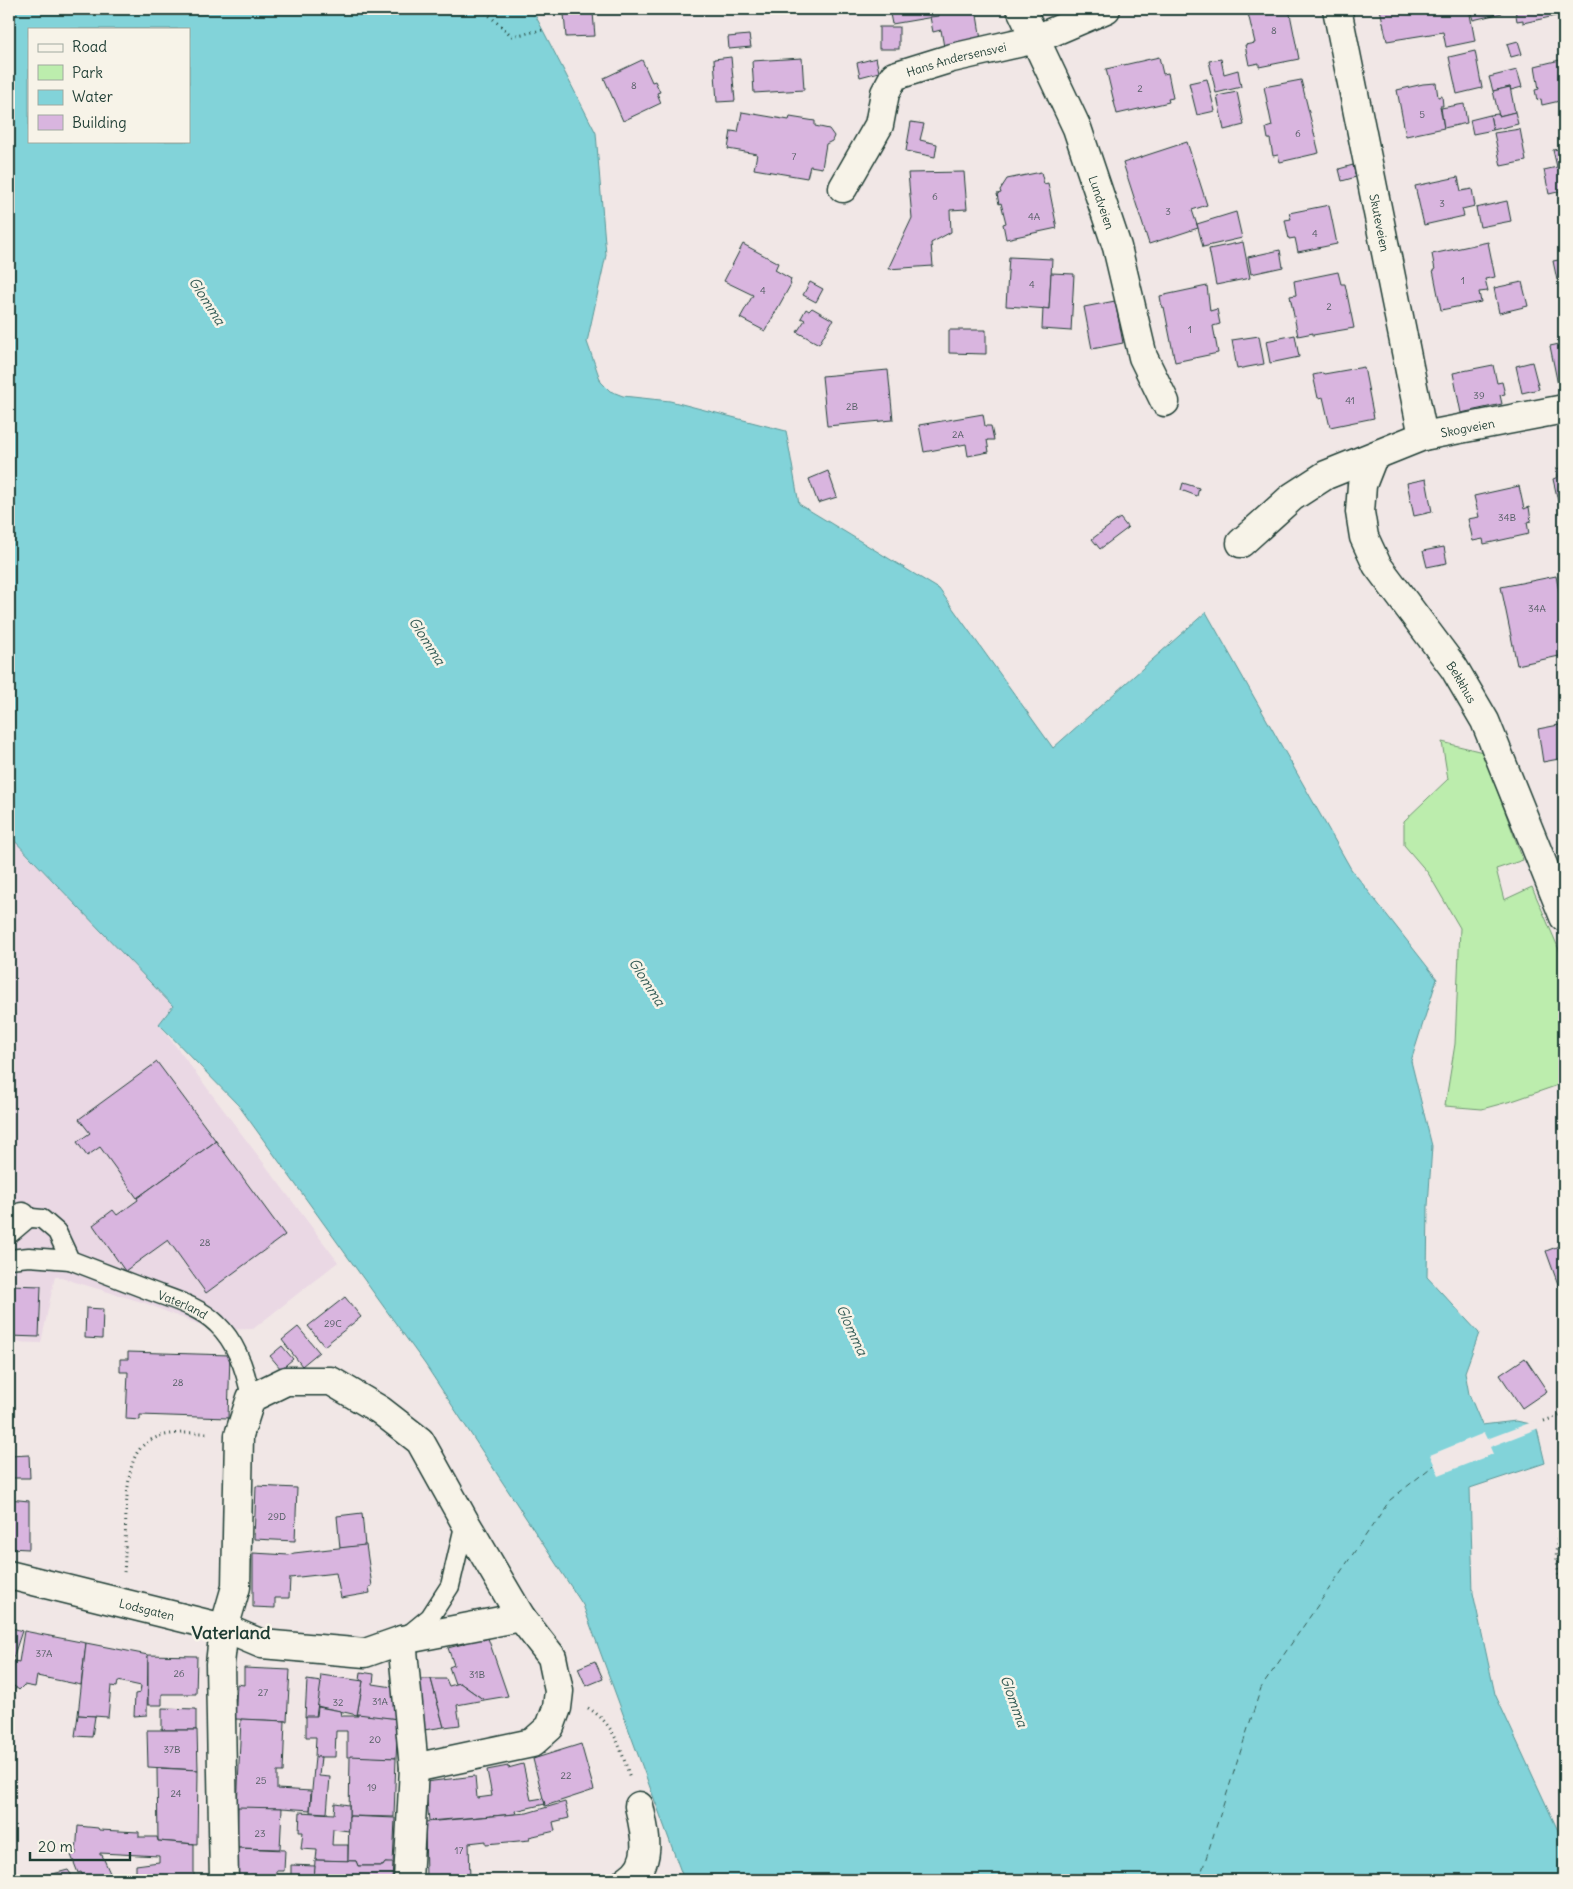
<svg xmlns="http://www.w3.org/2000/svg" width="1573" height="1889" viewBox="0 0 1573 1889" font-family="Delius,sans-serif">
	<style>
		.built { fill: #ead8e4 }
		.green { fill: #bcedad; stroke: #6e9570 }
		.water { fill: #82d3d9; stroke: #5a9797; fill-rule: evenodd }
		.pier { fill: #f1e7e6 }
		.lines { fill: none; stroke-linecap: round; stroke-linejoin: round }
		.ferry { stroke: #335b55; stroke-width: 1; stroke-dasharray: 6 5; stroke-linecap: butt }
		.building { fill: #d9b5df; stroke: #1f3d34 }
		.service-casing { stroke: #1f3d34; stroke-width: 21 }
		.minor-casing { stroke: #1f3d34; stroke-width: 31 }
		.path { stroke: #1f3d34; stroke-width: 3; stroke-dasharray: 1 4; stroke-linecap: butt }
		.service { stroke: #f7f3e8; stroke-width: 18 }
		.minor { stroke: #f7f3e8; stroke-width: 28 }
		.labels { text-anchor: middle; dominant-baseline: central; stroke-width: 5; stroke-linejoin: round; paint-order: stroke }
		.number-label { font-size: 10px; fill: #4e5b5f }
		.street-label { font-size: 12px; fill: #1f3d34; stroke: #f7f3e8 }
		.water-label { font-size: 14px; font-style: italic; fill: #335b55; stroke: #f7f3e8 }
		.district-label { font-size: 18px; font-weight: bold; fill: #1f3d34; stroke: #f7f3e8 }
	</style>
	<rect width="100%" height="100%" fill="#f1e7e6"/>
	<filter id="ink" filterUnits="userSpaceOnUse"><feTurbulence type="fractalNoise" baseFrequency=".02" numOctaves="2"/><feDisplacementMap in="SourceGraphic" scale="10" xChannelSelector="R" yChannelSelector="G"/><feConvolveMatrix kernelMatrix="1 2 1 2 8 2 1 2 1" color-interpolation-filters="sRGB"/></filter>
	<g filter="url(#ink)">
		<!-- built -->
		<path class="built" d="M9 835 173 1006 159 1024 338 1262 253 1329 212 1330 145 1303 55 1276 41 1343 9 1342Z"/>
		<!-- green -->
		<path class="green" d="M1442 742 1483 752 1523 860 1496 869 1504 900 1532 887 1564 961V1083L1515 1100 1482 1109 1445 1106 1455 1044 1460 928 1428 873 1404 845V821L1448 779Z"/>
		<!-- water -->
		<path class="water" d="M9 9H532L596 133 606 255 587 342 601 382 610 391 623 396 670 401 786 431 799 504 939 589 1053 748 1206 612 1351 869 1437 979 1411 1061 1432 1146 1428 1206 1427 1277 1479 1333 1465 1372 1469 1394 1482 1425 1516 1421 1536 1425 1545 1463 1470 1488 1473 1593 1495 1694 1561 1837 1564 1840V1880H684L583 1605 425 1364 239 1106 159 1024 173 1006 9 835ZM29 29H189V141H29Z"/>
		<!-- pier -->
		<path class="pier" d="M1532 1422 1537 1423 1539 1428 1490 1447 1493 1454 1439 1475 1430 1455 1484 1433 1487 1439Z"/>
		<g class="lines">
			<!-- ferry -->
			<path class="ferry" d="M1199 1880 1261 1688 1390 1500 1434 1465"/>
		</g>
		<!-- building -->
		<g class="building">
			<path d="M889 9H938L939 16 892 24Z"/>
			<path d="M938 9H976L981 40 944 47 941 30 933 32 930 17 939 16Z"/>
			<path d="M1247 9H1289L1299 59 1259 67V63L1249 65 1245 45 1255 43Z"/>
			<path d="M1380 9H1469L1475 41 1446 47 1443 32 1387 41Z"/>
			<path d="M1470 9H1501L1502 13 1473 20Z"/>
			<path d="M1515 9H1564V14L1523 23V20L1517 21Z"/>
			<path d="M593 13 595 36 566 37 564 14Z"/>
			<rect x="879" y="27" width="20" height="22"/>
			<path d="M749 35 751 47 729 49 728 37Z"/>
			<path d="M1518 41 1522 54 1511 57 1507 44Z"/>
			<path d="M1475 51 1482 88 1457 94 1449 57Z"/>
			<path d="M731 57 735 101 717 102 714 59Z"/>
			<path d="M1159 57 1163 74 1168 73 1173 98 1168 99 1169 102 1117 114 1106 69Z"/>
			<path d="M802 58 804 90 754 93 752 61Z"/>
			<path d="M876 58 879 72 860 77 857 63Z"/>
			<path d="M1221 59 1224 74 1238 70 1241 87 1216 93 1209 61Z"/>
			<path d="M1564 59V100L1542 105 1541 99 1537 100 1535 90 1539 89 1535 66Z"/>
			<path d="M642 60 652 82 655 81 660 92 657 93 661 103 623 121 604 78Z"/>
			<path d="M1517 70 1522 87 1511 90 1510 87 1493 91 1489 77Z"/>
			<path d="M1207 79 1215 111 1197 115 1189 83Z"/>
			<path d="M1301 80 1319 153 1280 162 1278 155 1273 156 1270 139H1268L1266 128 1272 126 1264 87Z"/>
			<path d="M1436 83 1438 97 1442 96 1443 106H1440L1444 128 1406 136 1397 90 1423 84Z"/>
			<path d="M1510 87 1515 112 1499 116 1493 91Z"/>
			<path d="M1237 92 1244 125 1224 130 1217 96Z"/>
			<path d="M1464 104 1467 123 1444 128 1441 108Z"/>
			<path d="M742 112 789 120 790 117 815 121V126L829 129 834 136 832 141 826 144 822 168 810 166 807 178 754 169 757 154 728 149 731 131 738 132Z"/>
			<path d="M1515 112 1518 124 1493 130 1490 115 1498 114 1499 116Z"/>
			<path d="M1490 115 1493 130 1473 134 1470 120Z"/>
			<path d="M911 122 924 124 920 140 937 144 935 157 906 151Z"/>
			<path d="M1520 129 1526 161 1501 166 1494 133Z"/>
			<path d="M1187 142 1207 205 1192 210 1198 228 1149 244 1123 163Z"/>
			<path d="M1564 148V196L1563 197 1562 191 1549 194 1544 170 1557 167 1553 150Z"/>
			<path d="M1353 165 1356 177 1342 181 1339 169Z"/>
			<path d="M964 172 967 209 950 210 951 232 931 243 933 266 888 269 912 218 908 173Z"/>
			<path d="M1041 172 1044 184 1048 183 1057 228 1006 239 1003 224 1006 223 1001 203 999 204 997 194 1001 193 1000 190 1007 179Z"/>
			<path d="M1458 177 1461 191 1472 189 1475 206 1462 209 1464 216 1424 225 1415 186Z"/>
			<path d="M1507 201 1511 221 1480 227 1476 208Z"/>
			<path d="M1329 205 1337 244 1298 252 1295 238 1289 239 1285 220 1291 219 1289 213Z"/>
			<path d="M1236 212 1242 238 1203 247 1197 224Z"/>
			<path d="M1243 242 1250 278 1216 285 1209 249Z"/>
			<path d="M1488 242 1495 277 1485 279 1488 291 1479 292 1481 302 1441 310 1433 270H1435L1432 254Z"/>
			<path d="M743 244 778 263 775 270 791 279 790 283 791 284 765 331 740 318 753 295 724 281Z"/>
			<path d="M1280 250 1283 267 1251 274 1248 257Z"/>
			<path d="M1009 257 1052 259 1049 309 1006 306Z"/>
			<path d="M1564 259V283L1561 284 1560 279 1557 280 1553 261Z"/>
			<path d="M1338 272 1341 284H1345L1354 328 1313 335V333L1298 336 1290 296 1296 295 1294 281Z"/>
			<path d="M1051 273 1074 274 1071 331 1042 329 1043 308 1049 309Z"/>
			<path d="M810 282 823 289 816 302 803 295Z"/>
			<path d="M1522 282 1528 306 1499 313 1494 288Z"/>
			<path d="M1207 286 1210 311 1217 309 1220 324 1213 326 1218 353 1175 362 1164 307 1162 308 1160 296Z"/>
			<path d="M1115 301 1123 343 1092 349 1084 307Z"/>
			<path d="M812 308 833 320 819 344 797 332 805 320 801 318 806 309 809 311Z"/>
			<path d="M949 330H986V354L949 353Z"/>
			<path d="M1295 335 1299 357 1270 363 1266 341Z"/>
			<path d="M1259 336 1264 364 1237 369 1232 340Z"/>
			<path d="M1564 343V384L1558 385 1550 346Z"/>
			<path d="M1532 362 1539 389 1522 393 1516 366Z"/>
			<path d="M1493 365 1497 383 1502 382 1505 394 1500 395 1502 404 1461 413 1453 373Z"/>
			<path d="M1364 367 1374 418 1330 427 1323 397 1318 398 1313 375 1323 373 1324 374Z"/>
			<path d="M888 370 893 420 827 426 822 376Z"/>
			<path d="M983 414 985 426H991L994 440H987L989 452 968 456 966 444 924 452 919 425Z"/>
			<path d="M1564 467V528L1553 479 1558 477 1556 469Z"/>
			<path d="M828 471 837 497 818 503 809 479Z"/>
			<path d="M1426 479 1432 512 1414 516 1407 483Z"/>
			<path d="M1183 483 1199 488 1197 496 1181 490Z"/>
			<path d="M1519 486 1524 509 1529 507 1531 521 1527 522 1529 534 1484 544 1483 539 1473 541 1468 519 1479 517 1474 496Z"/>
			<path d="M1120 518 1128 528 1100 549 1092 539Z"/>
			<path d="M1444 547 1447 563 1427 567 1423 551Z"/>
			<path d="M1556 576 1564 616V655L1517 665 1501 587Z"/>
			<path d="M1564 724V758L1543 762 1538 729Z"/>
			<path d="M157 1062 216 1141 137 1198 100 1147 87 1156 77 1142 90 1133 79 1119Z"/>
			<path d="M216 1141 285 1235 206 1293 168 1240 125 1271 93 1225 113 1210 117 1215 138 1200 137 1198Z"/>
			<path d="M1564 1244V1285L1559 1287 1546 1251Z"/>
			<path d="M9 1285 41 1286 39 1337 9 1336Z"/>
			<path d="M345 1297 361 1317 324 1346 308 1326Z"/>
			<path d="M86 1308 103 1309 102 1339 85 1338Z"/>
			<path d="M298 1327 319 1352 302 1366 282 1340Z"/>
			<path d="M282 1346 293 1359 281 1369 270 1356Z"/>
			<path d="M128 1352 230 1355 228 1418 140 1415V1420L126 1419 128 1372H120V1359H128Z"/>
			<path d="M1525 1358 1547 1391 1522 1408 1500 1375Z"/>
			<path d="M29 1455 30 1478H9V1456Z"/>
			<path d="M256 1486 297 1488 295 1541 254 1539Z"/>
			<path d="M9 1499 29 1501V1549L9 1548Z"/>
			<path d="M362 1513 365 1546 340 1548 337 1516Z"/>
			<path d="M365 1545H366L372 1586 369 1587 370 1593 341 1598 336 1573 290 1578 289 1598H275V1608L253 1607V1553L289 1555 294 1553Z"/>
			<path d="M9 1627 22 1631 12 1661 10 1660 9 1662Z"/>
			<path d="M24 1631 86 1643 81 1685 37 1676 35 1687 24 1685 19 1690 9 1682V1662L10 1660 19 1662Z"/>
			<path d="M481 1634 483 1640 488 1638 508 1696 484 1700 460 1683 455 1684 449 1667 454 1665 448 1648 463 1644 462 1639Z"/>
			<path d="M86 1643 148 1655 147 1715 134 1716 135 1694 140 1693 141 1686 118 1681 117 1687 111 1686 108 1717 78 1715Z"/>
			<path d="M148 1655 197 1656 196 1694H162V1705H148Z"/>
			<path d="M595 1661 603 1679 586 1686 578 1668Z"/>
			<path d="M244 1668 290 1670 287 1721 235 1719 237 1684 244 1685Z"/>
			<path d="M361 1672 374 1674 373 1684 399 1688 398 1719 357 1715 363 1681H360Z"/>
			<path d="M321 1675 363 1681 357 1715 317 1706Z"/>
			<path d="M416 1679H431L444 1727 424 1730Z"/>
			<path d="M431 1679H446L449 1686 460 1683 484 1700 457 1705 460 1725 444 1727Z"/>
			<path d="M307 1680 321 1682 316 1717H305Z"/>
			<path d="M9 1682 16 1688 9 1698Z"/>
			<path d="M318 1707 341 1711 342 1716H358V1714L398 1719 396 1758 347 1757V1731H336L335 1757H315L316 1737H306V1716H317Z"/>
			<path d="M162 1708 196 1709V1730H162Z"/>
			<path d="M78 1715 95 1716 92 1737 75 1736Z"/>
			<path d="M241 1719 285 1721 283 1772H277V1789L311 1791 310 1810 282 1808 237 1809Z"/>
			<path d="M147 1730H197L198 1770 148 1767Z"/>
			<path d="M581 1744 594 1790 545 1806 533 1759Z"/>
			<path d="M350 1756 396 1758 394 1817 349 1816Z"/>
			<path d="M315 1757H321L319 1776 330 1777 327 1813 310 1812Z"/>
			<path d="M523 1764 531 1800 543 1798 545 1804 515 1811 516 1814 429 1821 425 1782 475 1776 477 1798 492 1796 487 1770 508 1766V1768Z"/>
			<path d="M157 1768 198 1770 197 1844 158 1841Z"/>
			<path d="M565 1802 569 1818 553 1822 555 1831 529 1837 530 1840 486 1844V1841L469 1843 470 1880H426L425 1822 527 1813Z"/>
			<path d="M335 1803 349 1805V1831L333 1829 332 1845H348V1861L316 1860 317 1850 301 1849 303 1832H299L300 1812 334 1814Z"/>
			<path d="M238 1807 282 1808 280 1849 237 1848Z"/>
			<path d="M349 1816 395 1818 393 1864 385 1863 383 1866H358L356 1861H348Z"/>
			<path d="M78 1826 98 1828 99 1830 139 1832V1837H157L158 1841 194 1844V1880H136V1865L159 1862V1856L100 1853V1855H102L113 1880H85L81 1872 78 1873 71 1855 76 1854Z"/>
			<path d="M237 1848 285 1850 284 1871H276V1880H235Z"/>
			<path d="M315 1860 356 1861 358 1866H383L385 1863H393L392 1880H314Z"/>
			<path d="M291 1865 315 1866 314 1880H291Z"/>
			<path d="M68 1870 75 1880H46L45 1876Z"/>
		</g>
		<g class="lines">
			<defs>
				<g id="service">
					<path id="s1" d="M22 1217 42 1219 57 1232 70 1260C96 1270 122 1280 148 1290 171 1299 199 1306 217 1324 237 1343 246 1371 251 1398"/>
					<path d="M9 1259 29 1257 70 1260"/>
					<path d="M407 1636 430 1617 450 1586 465 1522"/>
				</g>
				<g id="minor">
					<path id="s2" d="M1021 9 1077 128 1117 247 1143 357 1165 402"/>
					<path id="s3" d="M1337 9 1423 436"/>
					<path id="s4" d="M843 188 879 125 885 93 894 76 952 58 1036 39 1106 9"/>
					<path id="s5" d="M1373 457 1362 485 1360 512 1364 537 1377 565 1454 668 1485 721 1564 917"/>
					<path id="s6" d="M1241 543 1292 497 1326 475 1423 436 1564 409"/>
					<path d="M9 1228 22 1217"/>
					<path id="s7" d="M9 1575 224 1628 262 1644 365 1653 402 1640 521 1617"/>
					<path d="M402 1640 414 1768 408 1880"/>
					<path d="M224 1880 220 1664 224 1628 236 1587 239 1435 251 1398 286 1381H331L380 1410 420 1441 465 1522 521 1617 552 1657 559 1691 557 1708 550 1727 532 1743 414 1768"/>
					<path d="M627 1880C654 1864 645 1832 639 1806"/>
				</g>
			</defs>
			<!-- service casing -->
			<use href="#service" class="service-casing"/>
			<!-- minor casing -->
			<use href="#minor" class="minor-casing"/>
			<!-- path -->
			<g class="path">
				<path d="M482 9 512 36 543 30"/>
				<path d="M1544 1421 1564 1414"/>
				<path d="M1564 1500 1556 1552 1564 1622"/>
				<path d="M124 1572C127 1543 122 1471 139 1450 154 1430 186 1433 208 1433"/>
				<path d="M588 1708C615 1724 621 1750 630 1778"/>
			</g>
			<!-- service -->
			<use href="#service" class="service"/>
			<!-- minor -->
			<use href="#minor" class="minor"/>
		</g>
	</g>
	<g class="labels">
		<!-- number labels -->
		<g class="number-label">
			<text x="1274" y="30">8</text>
			<text x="634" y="85">8</text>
			<text x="1140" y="88">2</text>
			<text x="1422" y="114">5</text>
			<text x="1298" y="133">6</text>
			<text x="794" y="156">7</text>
			<text x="935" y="196">6</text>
			<text x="1442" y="203">3</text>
			<text x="1168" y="211">3</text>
			<text x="1034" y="216">4A</text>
			<text x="1315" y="233">4</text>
			<text x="1463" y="280">1</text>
			<text x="1032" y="284">4</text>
			<text x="763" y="290">4</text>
			<text x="1329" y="306">2</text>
			<text x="1190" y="329">1</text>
			<text x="1479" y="395">39</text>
			<text x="1350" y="400">41</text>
			<text x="852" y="406">2B</text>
			<text x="958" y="434">2A</text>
			<text x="1507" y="517">34B</text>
			<text x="1537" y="608">34A</text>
			<text x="205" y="1242">28</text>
			<text x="333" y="1323">29C</text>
			<text x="178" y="1382">28</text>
			<text x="277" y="1516">29D</text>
			<text x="44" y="1653">37A</text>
			<text x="179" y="1673">26</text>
			<text x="477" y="1674">31B</text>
			<text x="263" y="1692">27</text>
			<text x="380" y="1701">31A</text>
			<text x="338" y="1702">32</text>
			<text x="375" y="1739">20</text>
			<text x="172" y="1749">37B</text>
			<text x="566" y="1775">22</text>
			<text x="261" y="1780">25</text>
			<text x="372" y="1787">19</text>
			<text x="176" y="1793">24</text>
			<text x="260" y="1833">23</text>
			<text x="459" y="1850">17</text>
		</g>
		<!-- street labels -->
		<g class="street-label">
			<text stroke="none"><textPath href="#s4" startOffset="189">Hans Andersensvei</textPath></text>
			<text stroke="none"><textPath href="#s2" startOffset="210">Lundveien</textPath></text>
			<text stroke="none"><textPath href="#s3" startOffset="218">Skuteveien</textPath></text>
			<text stroke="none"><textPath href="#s6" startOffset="259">Skogveien</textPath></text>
			<text stroke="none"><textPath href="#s5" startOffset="258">Bekkhus</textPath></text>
			<text stroke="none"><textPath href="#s1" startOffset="192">Vaterland</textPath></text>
			<text stroke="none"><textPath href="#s7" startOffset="142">Lodsgaten</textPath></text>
		</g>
		<!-- water labels -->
		<g class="water-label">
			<text transform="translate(207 301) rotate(57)">Glomma</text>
			<text transform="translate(427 641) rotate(57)">Glomma</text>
			<text transform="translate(647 982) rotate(57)">Glomma</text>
			<text transform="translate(852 1330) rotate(65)">Glomma</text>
			<text transform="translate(1014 1701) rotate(70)">Glomma</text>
		</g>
		<!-- district labels -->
		<g class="district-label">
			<text x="231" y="1632">Vaterland</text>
		</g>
	</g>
	<!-- margin -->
	<rect width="1573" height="1889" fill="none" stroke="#f7f3e8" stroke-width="30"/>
	<rect x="15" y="15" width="1543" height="1859" fill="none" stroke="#1f3d34" stroke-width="2" filter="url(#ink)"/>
	<!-- legend -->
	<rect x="28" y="28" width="162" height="115" fill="#f7f3e8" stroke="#a1aaa0"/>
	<rect x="38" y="44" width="25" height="8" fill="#f7f3e8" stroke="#a1aaa0"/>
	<text x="72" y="52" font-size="15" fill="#1f3d34">Road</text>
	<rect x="38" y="65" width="25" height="15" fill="#bcedad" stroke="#a1aaa0"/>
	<text x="72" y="78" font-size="15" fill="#1f3d34">Park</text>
	<rect x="38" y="90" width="25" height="15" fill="#82d3d9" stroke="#a1aaa0"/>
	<text x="72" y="102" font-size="15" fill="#1f3d34">Water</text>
	<rect x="38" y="115" width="25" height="15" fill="#d9b5df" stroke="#a1aaa0"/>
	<text x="72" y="128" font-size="15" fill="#1f3d34">Building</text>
	<!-- scale -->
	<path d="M30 1852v8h100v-8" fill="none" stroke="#1f3d34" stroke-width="2.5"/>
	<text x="38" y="1852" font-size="15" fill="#1f3d34" stroke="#f7f3e8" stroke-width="4" paint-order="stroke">20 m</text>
</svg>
